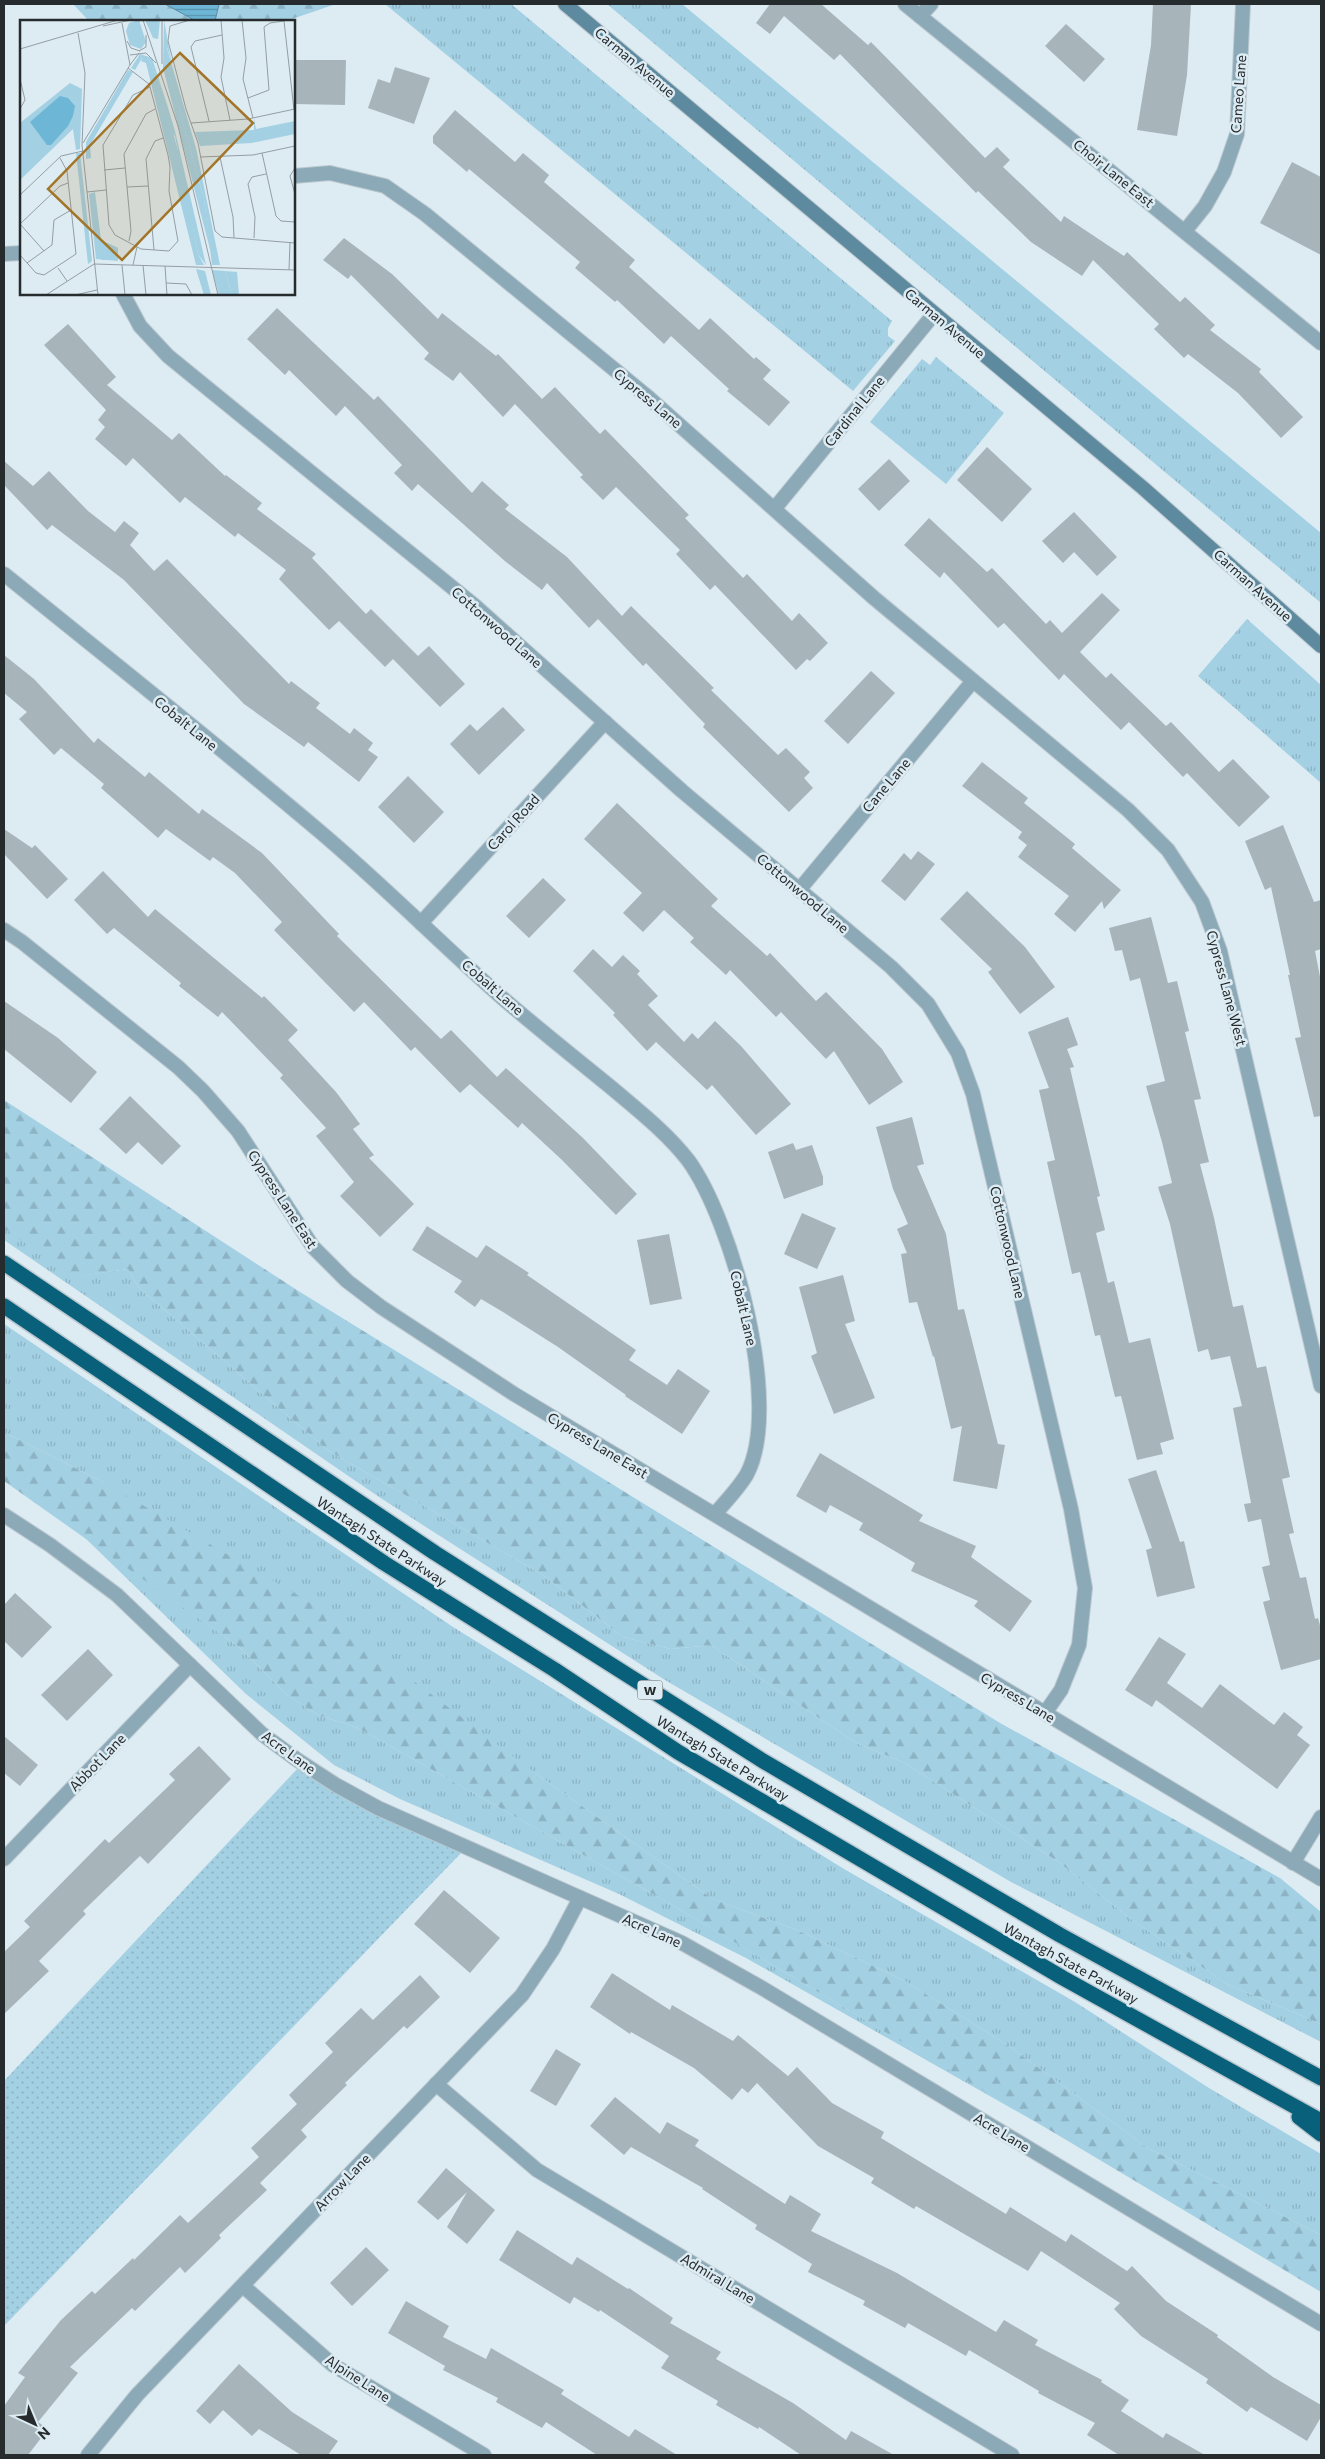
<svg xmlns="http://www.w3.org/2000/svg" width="1325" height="2459" viewBox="0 0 1325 2459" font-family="Commissioner,sans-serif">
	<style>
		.grass { fill: url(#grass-tufts) }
		.forest { fill: url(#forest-firs) }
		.park { fill: url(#park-dots) }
		.water { fill: url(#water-rules); stroke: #588ca3 }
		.building { fill: #a7b5bb }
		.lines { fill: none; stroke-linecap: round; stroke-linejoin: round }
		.minor-casing { stroke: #bcc8cf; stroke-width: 16 }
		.secondary-casing { stroke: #bcc8cf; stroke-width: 16 }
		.motorway-casing { stroke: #bcc8cf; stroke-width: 18 }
		.minor { stroke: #8ba9b7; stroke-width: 14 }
		.secondary { stroke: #5d8a9e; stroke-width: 14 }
		.motorway { stroke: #09607b; stroke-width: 15 }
		.labels { text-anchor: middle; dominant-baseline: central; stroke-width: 5; stroke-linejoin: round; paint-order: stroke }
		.shield { fill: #ddebf2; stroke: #5d6569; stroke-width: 1 }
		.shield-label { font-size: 12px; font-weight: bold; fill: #262b2e }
		.street-label { font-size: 14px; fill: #262b2e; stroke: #ddebf2 }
		.inset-road { fill: none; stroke: #949ea4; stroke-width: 1 }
		.view { fill: #a37528; fill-opacity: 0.15; stroke: #a37528; stroke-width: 2.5 }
		.inset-edge { fill: none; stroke: #262b2e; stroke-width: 2.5 }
	</style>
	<defs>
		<pattern id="grass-tufts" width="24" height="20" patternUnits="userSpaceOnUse" patternTransform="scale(1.25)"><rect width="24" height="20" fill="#a3d0e3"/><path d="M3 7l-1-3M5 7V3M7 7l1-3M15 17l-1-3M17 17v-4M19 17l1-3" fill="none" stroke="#8cb3c3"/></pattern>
		<pattern id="forest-firs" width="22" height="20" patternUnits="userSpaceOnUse" patternTransform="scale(1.25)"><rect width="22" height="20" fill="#a3d0e3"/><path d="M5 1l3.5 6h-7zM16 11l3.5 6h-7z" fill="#8cb3c3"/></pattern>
		<pattern id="park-dots" width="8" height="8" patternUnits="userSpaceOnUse" patternTransform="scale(1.25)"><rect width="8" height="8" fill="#a3d0e3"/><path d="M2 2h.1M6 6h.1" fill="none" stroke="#8cb3c3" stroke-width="1.8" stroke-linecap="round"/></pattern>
		<pattern id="water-rules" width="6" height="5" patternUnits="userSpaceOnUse" patternTransform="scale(1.25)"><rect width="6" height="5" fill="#6db6d5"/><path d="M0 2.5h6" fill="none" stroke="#5994ad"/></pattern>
	</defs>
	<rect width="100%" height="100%" fill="#ddebf2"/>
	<!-- grass -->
	<g class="grass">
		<path d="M385 4H511L892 321 888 328V336L895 341 853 391Z"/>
		<path d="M607 4H682L1321 533V603Z"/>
		<path d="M936 357 1004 413 946 484 870 422 922 359 930 365Z"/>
		<path d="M1247 619 1321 685V783L1198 676Z"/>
		<path d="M4 1226 78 1276 128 1269 139 1288 329 1451 543 1575 623 1637 671 1649 711 1645 856 1743 905 1763 1057 1861 1135 1922 1227 1984 1321 2024V2042L1011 1882 665 1680 379 1497 4 1240Z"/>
		<path d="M4 1324 453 1627 844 1869 1075 2002 1209 2088 1321 2154V2235L1148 2148 1006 2044 903 1980 799 1931 713 1899 535 1773 103 1482 4 1432Z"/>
		<path d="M82 1535 239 1647 287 1695 318 1715 358 1728 674 1906 1057 2134 746 1958 619 1894 400 1799 334 1765 246 1694Z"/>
	</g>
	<!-- forest -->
	<g class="forest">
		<path d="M73 4H165L196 21H89Z"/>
		<path d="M219 4H336L286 21H215Z"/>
		<path d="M4 1100 300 1292 1000 1723 1280 1878 1321 1912V2024L1227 1984 1135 1922 1057 1861 905 1763 856 1743 711 1645 671 1649 623 1637 543 1575 329 1451 139 1288 128 1269 73 1277 4 1228Z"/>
		<path d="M4 1432 103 1482 311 1603 535 1773 713 1899 799 1931 903 1980 1006 2044 1148 2148 1321 2235V2292L674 1906 358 1728 318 1715 287 1695 239 1647 4 1481Z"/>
	</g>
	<!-- park -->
	<path class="park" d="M299 1767 463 1851 4 2326V2081Z"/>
	<!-- water -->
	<path class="water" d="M165 4H219L215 21H196Z"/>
	<!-- building -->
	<g class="building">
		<path d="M770 4H821L868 45 871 42 985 158 997 147 1010 160 1003 167 1061 222 1064 216 1124 256 1127 252 1180 302 1185 297 1215 325 1210 330 1261 369 1259 372 1303 417 1281 438 1238 393 1188 354 1184 358 1154 329 1159 324 1093 260 1082 276 1031 242 978 191 976 193 840 54 834 60 784 16 770 34 756 23Z"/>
		<path d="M1153 4H1191L1187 75 1177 136 1137 130 1151 45Z"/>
		<path d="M1066 24 1105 59 1084 82 1045 46Z"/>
		<path d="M294 60H346L345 105 294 104Z"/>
		<path d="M395 67 430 78 414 124 368 108 378 79 390 83Z"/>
		<path d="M455 110 515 162 523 153 549 175 544 182 635 260 629 267 699 330 710 318 754 359 756 357 771 370 763 379 790 402 769 426 727 391 729 389 671 336 664 344 617 300 615 302 575 268 580 262 469 169 467 172 433 143V136Z"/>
		<path d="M1292 162 1321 177V255L1260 223Z"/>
		<path d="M344 238 392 274 438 319 442 313 496 356 498 354 542 399 555 387 600 434 605 429 689 515 685 518 743 578 747 574 792 621 799 613 828 643 810 661 807 659 796 670 715 585 710 590 676 554 680 550 616 487 603 500 580 477 583 475 515 404 503 417 460 372 453 381 424 359 429 353 351 275 348 279 323 260Z"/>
		<path d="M277 308 374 400 378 396 472 493 482 481 509 505 505 509 567 557 622 616 631 606 714 688 711 690 778 755 786 748 810 772 804 778 813 788 789 812 703 727 705 724 646 663 643 666 598 619 589 628 547 583 542 590 506 562 418 484 412 491 394 473 402 465 345 406 336 416 289 370 285 375 247 339Z"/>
		<path d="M68 324 116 377 107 385 172 440 179 433 225 476 226 475 262 503 257 509 316 554 312 558 366 614 371 609 418 656 429 646 465 684 440 707 393 659 385 667 339 621 329 630 279 579 286 570 238 533 235 537 185 497 180 503 133 458 126 466 95 439 105 427 98 420 106 410 44 345Z"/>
		<path d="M987 447 1032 489 1002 522 957 480Z"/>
		<path d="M889 459 910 481 879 511 858 489Z"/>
		<path d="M4 461 33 486 49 471 88 511 115 532 124 521 139 533 130 545 154 571 167 559 289 684 291 681 320 703 316 708 350 734 354 728 373 743 368 750 378 757 359 782 308 742 304 747 244 704 124 580 52 525 47 530 4 485Z"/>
		<path d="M1074 512 1117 557 1097 576 1074 552 1063 563 1042 541Z"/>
		<path d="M929 518 987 572 992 568 1046 624 1050 620 1062 633 1102 593 1120 610 1080 652 1106 678 1111 673 1166 726 1171 722 1219 772 1233 759 1270 797 1239 827 1187 773 1183 777 1129 722 1121 730 1064 674 1059 680 1004 623 998 628 944 572 940 578 904 545Z"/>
		<path d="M4 655 34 679 94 743 98 738 145 777 149 772 199 814 202 809 262 853 339 934 337 936 441 1039 451 1030 497 1077 506 1068 583 1138 637 1194 616 1215 562 1160 522 1123 518 1128 470 1084 460 1093 415 1047 411 1051 364 1002 354 1012 274 930 282 922 235 873 213 857 210 861 166 829 158 838 101 788 104 784 61 748 54 755 19 719 27 712 4 693Z"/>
		<path d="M871 671 895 693 848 744 824 721Z"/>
		<path d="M503 707 525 730 479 775 450 744 470 724 477 731Z"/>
		<path d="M982 762 1028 798 1024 803 1075 844 1072 848 1121 890 1104 909 1102 901 1075 932 1054 914 1069 896 1018 857 1027 845 1018 838 1022 832 962 786Z"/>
		<path d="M408 776 444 812 414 843 378 807Z"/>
		<path d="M617 803 718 899 711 906 767 956 770 953 816 1001 826 992 882 1049 903 1082 869 1105 834 1051 826 1059 781 1012 776 1017 730 970 726 975 690 942 694 938 664 910 643 932 623 913 642 893 584 839Z"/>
		<path d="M1283 825 1314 902 1321 900V949L1315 951 1321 982V1116L1314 1117 1295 1038 1301 1037 1288 975H1290L1271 887 1265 890 1245 841Z"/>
		<path d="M4 829 32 848 35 845 68 879 47 899 4 854Z"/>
		<path d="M918 851 935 864 905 901 881 881 904 853 911 860Z"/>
		<path d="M103 871 148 917 155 909 262 998 264 996 298 1030 288 1040 336 1092 360 1124 353 1129 374 1155 369 1158 414 1204 380 1237 340 1196 354 1182 316 1136 326 1128 280 1078 283 1075 222 1012 218 1017 179 986 181 983 114 928 107 934 74 900Z"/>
		<path d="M543 878 566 900 529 938 506 916Z"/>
		<path d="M967 891 1025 947 1055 987 1020 1014 988 972 992 969 940 919Z"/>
		<path d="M1151 917 1168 983 1177 981 1189 1031 1185 1032 1201 1099 1194 1100 1209 1162 1200 1164 1214 1218 1233 1307 1243 1305 1257 1368 1266 1366 1290 1477 1282 1479 1294 1533 1289 1534 1300 1578 1306 1577 1315 1619 1318 1618 1321 1629V1659L1281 1670 1263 1602 1270 1600 1262 1567 1270 1565 1261 1519 1248 1522 1244 1504 1251 1503 1233 1408 1242 1406 1230 1356 1211 1360 1208 1349 1198 1352 1170 1224 1158 1187 1172 1183 1162 1142 1146 1086 1165 1081 1140 978 1130 981 1122 950 1115 951 1109 928Z"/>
		<path d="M593 949 612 967 623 955 640 971 637 974 658 996 648 1005 684 1042 692 1033 698 1039 715 1021 741 1046 791 1104 756 1135 712 1085 707 1090 656 1042 647 1051 613 1015 615 1013 573 971Z"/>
		<path d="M4 1001 58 1038 97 1072 71 1103 4 1049Z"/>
		<path d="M1068 1017 1078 1045 1067 1049 1074 1067 1070 1068 1100 1196 1097 1197 1105 1230 1096 1233 1108 1283 1114 1281 1129 1343 1150 1338 1174 1439 1160 1443 1163 1454 1137 1460 1121 1396 1115 1397 1100 1335 1095 1336 1080 1272 1072 1274 1047 1162 1055 1160 1039 1090 1049 1088 1028 1032Z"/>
		<path d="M130 1096 181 1146 162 1165 138 1142 126 1154 99 1129Z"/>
		<path d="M912 1117 924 1164 917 1166 946 1234 958 1310 964 1309 998 1444 1005 1445 997 1489 953 1481 962 1426 951 1429 934 1356 933 1357 917 1302 909 1303 901 1254 907 1253 897 1229 908 1224 893 1189 876 1127Z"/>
		<path d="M793 1143 796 1150 812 1145 823 1177V1185L784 1199 768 1152Z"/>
		<path d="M802 1213 836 1228 817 1269 784 1254Z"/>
		<path d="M427 1226 477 1258 486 1245 529 1273 527 1275 636 1350 629 1360 667 1385 678 1369 710 1391 682 1434 625 1396 626 1395 558 1347 503 1312 481 1299 475 1307 454 1292 462 1281 412 1250Z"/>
		<path d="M669 1234 682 1299 650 1305 637 1240Z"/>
		<path d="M843 1275 855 1321 845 1324 875 1398 834 1414 811 1356 817 1353 799 1287Z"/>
		<path d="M820 1453 923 1515 919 1521 976 1546 971 1557 1032 1601 1010 1632 974 1606 978 1601 911 1571 915 1563 859 1530 863 1523 830 1505 826 1513 796 1496Z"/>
		<path d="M1156 1470 1180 1542 1184 1541 1195 1588 1157 1597 1146 1550 1152 1548 1128 1479Z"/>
		<path d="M15 1593 52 1627 22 1658 4 1641V1605Z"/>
		<path d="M1159 1637 1186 1654 1167 1683 1202 1708 1220 1684 1274 1725 1284 1712 1303 1727 1297 1735 1310 1745 1277 1789 1156 1700 1152 1707 1125 1690Z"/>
		<path d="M88 1649 113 1675 67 1721 41 1695Z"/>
		<path d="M4 1736 38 1765 20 1786 4 1773Z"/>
		<path d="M199 1746 231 1779 148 1864 140 1856 83 1911 86 1914 39 1961 49 1971 4 2014V1952L30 1927 24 1921 105 1839 109 1843 175 1780 169 1774Z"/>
		<path d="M444 1890 500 1938 470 1973 414 1924Z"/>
		<path d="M612 1973 670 2010 672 2005 733 2041 738 2035 788 2076 797 2067 832 2103 884 2132 881 2138 1006 2214 1010 2207 1066 2242 1071 2234 1127 2271 1132 2266 1166 2301 1218 2335 1217 2337 1273 2377 1321 2405V2417L1307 2441 1251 2407 1247 2412 1206 2383 1208 2379 1141 2336 1114 2309 1120 2303 1041 2251 1028 2271 916 2206 914 2209 871 2183 874 2178 818 2146 757 2083 748 2093 742 2088 732 2100 694 2068 631 2032 630 2034 590 2007Z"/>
		<path d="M420 1975 440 1997 407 2029 404 2026 345 2083 347 2085 301 2130 307 2137 260 2183 267 2190 219 2235 221 2238 185 2273 180 2267 135 2311 132 2308 70 2367 78 2373 38 2422 48 2429 28 2455H4V2406L25 2377 18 2373 61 2320 92 2291 95 2294 133 2258 134 2260 180 2215 188 2223 259 2157 251 2148 297 2104 289 2095 333 2052 325 2043 361 2008 373 2020Z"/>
		<path d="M556 2049 581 2064 556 2106 530 2091Z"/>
		<path d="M615 2097 660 2134 667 2122 699 2140 695 2146 785 2204 790 2195 821 2214 811 2231 897 2273 996 2332 1004 2320 1038 2340 1035 2345 1102 2380 1101 2382 1129 2400 1121 2411 1163 2438 1166 2433 1205 2455H1119L1087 2435 1095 2423 1038 2393 1039 2391 969 2350 966 2356 908 2323 905 2328 863 2305 865 2301 808 2272 812 2264 755 2229 757 2225 702 2189 703 2188 631 2147 624 2155 590 2126Z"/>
		<path d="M446 2168 495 2210 467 2244 447 2227 467 2192 438 2220 417 2202Z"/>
		<path d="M517 2230 572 2265 577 2257 628 2289 629 2288 673 2318 670 2323 721 2352 716 2359 793 2403 846 2440 851 2431 894 2455H801L759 2427 758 2429 716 2405 718 2401 661 2368 669 2356 600 2310 599 2312 574 2297 570 2304 499 2260Z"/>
		<path d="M366 2247 389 2270 352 2306 330 2283Z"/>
		<path d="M406 2301 449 2326 443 2337 486 2359 491 2348 564 2390 561 2394 629 2437 635 2429 677 2455H597L546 2422 542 2428 496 2402 498 2398 443 2370 445 2366 388 2333Z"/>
		<path d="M239 2364 292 2412 338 2441 328 2455H301L259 2429 252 2436 223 2410 210 2424 196 2411Z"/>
	</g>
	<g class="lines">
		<defs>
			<g id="minor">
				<path d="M905 4 1321 343"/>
				<path d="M920 16 931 4"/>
				<path d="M294 176 330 173 385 186 425 214 649 398 874 598 1128 810 1168 850 1202 902 1220 951 1321 1386"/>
				<path d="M1185 231 1205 206 1224 172 1237 134 1243 4"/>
				<path d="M4 254 21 253"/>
				<path d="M123 294 140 326 168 356 475 606 682 791 891 967 928 1004 958 1053 973 1094 1071 1509 1085 1588 1079 1645 1061 1690 1045 1713"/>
				<path d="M775 508 934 314"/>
				<path d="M4 574C109 659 215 743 318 830 381 883 438 941 499 995 536 1027 575 1058 613 1089 639 1111 667 1133 688 1160 732 1220 783 1405 747 1474 739 1488 725 1502 715 1514"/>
				<path d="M799 890 973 681"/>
				<path d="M421 923 605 722"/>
				<path d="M4 930 22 942 178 1067 203 1091 238 1131 313 1247 347 1281 381 1307 514 1394 1321 1879"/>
				<path d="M4 1515 50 1545 117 1595 262 1734 296 1759 336 1785 378 1808 682 1943 762 1988 1321 2324"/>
				<path d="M4 1859 190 1665"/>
				<path d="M1293 1863 1321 1817"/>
				<path d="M436 2084 537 2170 1012 2455"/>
				<path d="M243 2286 333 2365 484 2455"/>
				<path d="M88 2455 137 2395 522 1995 553 1949 580 1898"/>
			</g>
			<path id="secondary" d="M565 4 1143 488 1321 646"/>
			<g id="motorway">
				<path d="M4 1263 435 1553 763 1761 1060 1935 1321 2078"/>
				<path d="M4 1306 384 1563 555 1670 678 1752 1063 1978 1321 2121"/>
				<path d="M1299 2117 1321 2134"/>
			</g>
		</defs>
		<!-- minor casing -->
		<use href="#minor" class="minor-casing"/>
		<!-- secondary casing -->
		<use href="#secondary" class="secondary-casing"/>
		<!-- motorway casing -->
		<use href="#motorway" class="motorway-casing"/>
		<!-- minor -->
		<use href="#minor" class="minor"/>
		<!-- secondary -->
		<use href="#secondary" class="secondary"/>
		<!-- motorway -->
		<use href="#motorway" class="motorway"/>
	</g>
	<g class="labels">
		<!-- shield labels -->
		<rect class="shield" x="637.5" y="1680.5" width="25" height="19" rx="4"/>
		<g class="shield-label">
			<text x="650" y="1690">W</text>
		</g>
		<!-- street labels -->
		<g class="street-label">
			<text transform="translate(635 62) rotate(40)">Carman Avenue</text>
			<text transform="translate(1238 94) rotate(-86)">Cameo Lane</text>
			<text transform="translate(1114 173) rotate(39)">Choir Lane East</text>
			<text transform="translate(945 323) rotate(40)">Carman Avenue</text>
			<text transform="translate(648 398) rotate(40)">Cypress Lane</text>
			<text transform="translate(854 411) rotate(-51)">Cardinal Lane</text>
			<text transform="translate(1253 585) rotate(42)">Carman Avenue</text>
			<text transform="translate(497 627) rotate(41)">Cottonwood Lane</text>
			<text transform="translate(186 723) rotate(39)">Cobalt Lane</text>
			<text transform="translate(886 785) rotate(-50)">Cane Lane</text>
			<text transform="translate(513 822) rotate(-48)">Carol Road</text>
			<text transform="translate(803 893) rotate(40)">Cottonwood Lane</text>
			<text transform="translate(493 987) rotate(41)">Cobalt Lane</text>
			<text transform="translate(1227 988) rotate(75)">Cypress Lane West</text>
			<text transform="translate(283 1199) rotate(57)">Cypress Lane East</text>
			<text transform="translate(1008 1242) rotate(77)">Cottonwood Lane</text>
			<text transform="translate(744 1308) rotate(77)">Cobalt Lane</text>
			<text transform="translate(598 1445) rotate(31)">Cypress Lane East</text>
			<text transform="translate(382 1541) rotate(33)">Wantagh State Parkway</text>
			<text transform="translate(1018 1697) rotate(31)">Cypress Lane</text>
			<text transform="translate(289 1752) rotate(36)">Acre Lane</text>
			<text transform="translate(723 1758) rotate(31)">Wantagh State Parkway</text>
			<text transform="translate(97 1762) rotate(-46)">Abbot Lane</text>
			<text transform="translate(652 1930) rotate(24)">Acre Lane</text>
			<text transform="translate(1071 1963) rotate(29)">Wantagh State Parkway</text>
			<text transform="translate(1002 2132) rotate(31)">Acre Lane</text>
			<text transform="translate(342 2182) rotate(-46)">Arrow Lane</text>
			<text transform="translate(718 2278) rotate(31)">Admiral Lane</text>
			<text transform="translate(358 2378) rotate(33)">Alpine Lane</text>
		</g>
	</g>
	<!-- overview -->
	<g transform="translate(20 20)">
		<rect width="275" height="275" fill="#ddebf2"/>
		<path d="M119 0 126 22 121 29 110 25 106 11 109 3ZM125 0H140L138 19 133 18ZM144 0 152 45 147 27 146 41 184 179 191 233 143 48ZM120 34 132 38 146 81 155 111 186 245 178 234 155 116 150 110 140 64 129 40 122 38 115 50 111 48ZM108 50 113 52 70 125 71 138 66 139V122ZM50 63 62 69 60 129 56 130 53 109 0 160V103ZM56 133H60L72 241 68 244ZM75 172 81 220 98 228V241L76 239 69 174ZM192 250 205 251 212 275H199Z" fill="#a3d0e3"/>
		<path d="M146 25 176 128 200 245H192L184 179 146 42ZM123 37 129 40 140 64 161 142 178 234 184 245H176L126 43 121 41ZM80 220 98 228V236L92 229 88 236 94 237V240H82ZM176 249 185 251 191 275H184ZM205 251 217 252 219 275H212Z" fill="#a3d0e3"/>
		<path d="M234 98 236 109 275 101V114L231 123 180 126 175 112 234 110Z" fill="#a3d0e3"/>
		<path d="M40 76 48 78 55 86 53 96 48 106 31 125H27L10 102Z" fill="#6db6d5"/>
		<path class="inset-road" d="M123 0 158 106 198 275M170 0 150 6 148 21 166 89 178 123 195 211 202 217 275 223M201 0 204 38 201 57 210 100M222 0 226 38 223 59 233 98M264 1 274 90M83 6 111 0M58 13 65 53 62 125 78 275M107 21 111 28 120 31M0 29 98 0M119 31 126 27V15M110 35 126 33 136 43M142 44V0M110 45 119 33M108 48 129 64 130 67 148 135 150 147 149 171 158 221 149 231 121 229 95 215 89 205 83 125 113 75 130 67M0 59 5 80 0 89M228 78 249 70 244 7 250 3 264 1M189 101 171 27 175 21 202 15M171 103 228 99 275 89M63 123 110 45 102 3M242 133 256 196 261 201 275 202M180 137 233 135 275 126M200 137 213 197 214 218M275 148 270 156 275 174M84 150 105 148M107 167 128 166M67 172 86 170M0 175 41 136 63 131M0 204 40 166 48 163M0 204 24 231M234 218 235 197 228 164 232 157 246 154M109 221 111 211 104 134 126 94 135 89M134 230 126 139 135 121 143 118M0 235 16 253 24 255 56 234 47 151 40 138M7 243 32 225 34 200 51 190M102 245 105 275M113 245 117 227M123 245 126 275M145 246 147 275M38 248 47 261M269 250 270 222M146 263 166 264 172 275M26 275 74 244 275 250M55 275 77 270"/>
		<path class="view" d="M160 33 233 103 102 240 28 169Z"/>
		<rect width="275" height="275" class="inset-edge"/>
	</g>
	<!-- border -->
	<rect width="1325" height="2459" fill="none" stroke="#262b2e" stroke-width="10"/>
	<!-- north arrow -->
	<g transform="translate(35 2424) rotate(136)" stroke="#ddebf2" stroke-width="4" paint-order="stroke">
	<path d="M0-4L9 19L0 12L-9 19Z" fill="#262b2e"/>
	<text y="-8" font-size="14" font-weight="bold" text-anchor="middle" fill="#262b2e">N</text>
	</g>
</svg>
